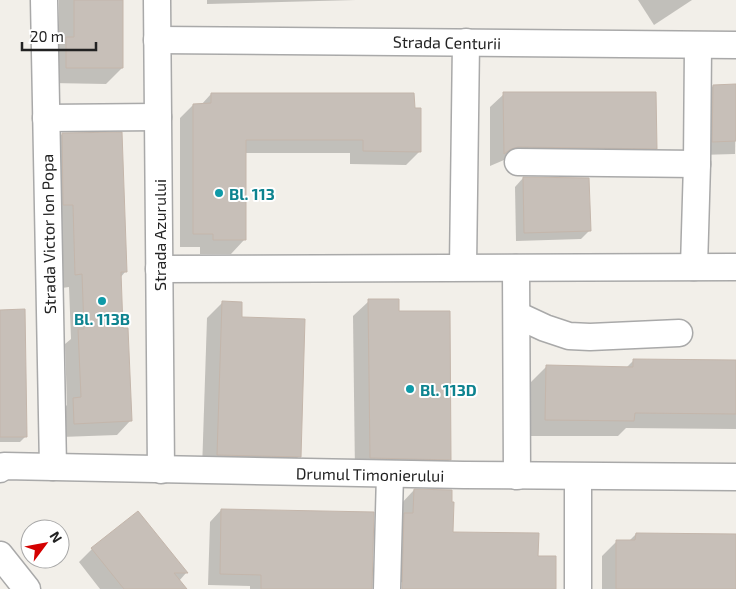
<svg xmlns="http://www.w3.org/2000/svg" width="736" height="589" viewBox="0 0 736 589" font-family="'Exo 2',sans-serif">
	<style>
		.shadow { fill: #0003 }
		.building { fill: #c7bfb8; stroke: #c4b6ab }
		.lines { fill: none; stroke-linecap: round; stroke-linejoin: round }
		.minor-casing { stroke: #a9a9a9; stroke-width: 29 }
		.minor { stroke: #fff; stroke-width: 26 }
		.culture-dot { fill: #0f9aa8; stroke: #fff; stroke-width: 2 }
		.labels { text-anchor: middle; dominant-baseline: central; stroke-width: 4; stroke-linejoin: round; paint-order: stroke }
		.street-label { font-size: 16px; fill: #222; stroke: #fff }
		.culture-label { font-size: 16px; font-weight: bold; fill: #0d838f; stroke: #fff; text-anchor: start }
	</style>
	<rect width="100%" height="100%" fill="#f2efe9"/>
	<!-- shadow -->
	<g class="shadow">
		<path d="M59 0H122V68L106 84 51 83V54L59 47Z"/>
		<path d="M207 0H356L207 4Z"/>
		<path d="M638 0H692L654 25Z"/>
		<path d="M713 86H736L735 154 699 155 700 100Z"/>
		<path d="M211 94 420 151 406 165 350 164V153H244V240L231 254H200V247H180V118L193 105H201Z"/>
		<path d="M504 94 655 148 642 162 504 160 490 166V107Z"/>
		<path d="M62 134 125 272 120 278 121 329 130 421 117 435 61 437 60 413 67 405 65 344 71 339 69 287 62 288 48 148Z"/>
		<path d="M523 178 590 230 581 239 516 241 515 187Z"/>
		<path d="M369 301 398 313 450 459 435 475 355 473 353 316Z"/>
		<path d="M223 302 241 318 299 456 284 472 202 470 207 318Z"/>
		<path d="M0 311 26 436 20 442H0Z"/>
		<path d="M634 360 736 361V429L626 428 618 436H530L531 382 547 366 626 368Z"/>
		<path d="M414 490 452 534 537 557 555 589H457V583L388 582 399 506Z"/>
		<path d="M221 510 371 589H250V586L208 585 210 522Z"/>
		<path d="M138 512 186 573 179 581 185 589H100L79 562 92 549Z"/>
		<path d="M636 534 736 535V589H602V556L617 541H629Z"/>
	</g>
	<!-- building -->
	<g class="building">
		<path d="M74 0H123V68H66V37H74Z"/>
		<path d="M736 84V141L712 142 713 85Z"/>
		<path d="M503 92H656L657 149 518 147 511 149 504 154Z"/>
		<path d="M211 93H414L415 108H421V152L363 151V140H246V240H213V234H193V104L211 103Z"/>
		<path d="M122 132 127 272H121L123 328H128L132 421 74 424 73 398 81 397 78 329H84L82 274 75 275 73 205H63L62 133Z"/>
		<path d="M523 177 589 178 591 231 524 233Z"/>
		<path d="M368 299H399V311H450L451 460 370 458Z"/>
		<path d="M222 301 242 302V317L305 319 301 457 217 455Z"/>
		<path d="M25 309 27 437H0V310Z"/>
		<path d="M633 359 736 360V414L635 413 634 421 545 420 546 365 633 367Z"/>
		<path d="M414 489 452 490V502H454L453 532 539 533 538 556H556V589H402L404 513H413Z"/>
		<path d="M221 509 374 512 372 589H261V575L220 574Z"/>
		<path d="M138 511 188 573H174L187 589H124L91 548Z"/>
		<path d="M636 533 736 534V589H616V540H635Z"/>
	</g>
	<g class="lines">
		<defs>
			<g id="minor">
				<path d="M44 0 53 467"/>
				<path d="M157 0 161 470"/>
				<path d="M157 40 736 45"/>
				<path d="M46 118 158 117"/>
				<path d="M518 162 697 164"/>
				<path d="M463 267 466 42"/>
				<path d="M694 267 697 164 698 46"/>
				<path d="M516 268 517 476"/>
				<path d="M159 269 736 267"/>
				<path d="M517 315 545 328 569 336 590 337 679 333"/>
				<path d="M0 469 4 466 464 475 736 477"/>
				<path d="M0 555 27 589"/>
				<path d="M387 589 390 474"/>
				<path d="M578 589V477"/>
			</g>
		</defs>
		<!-- minor casing -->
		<use href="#minor" class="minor-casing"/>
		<!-- minor -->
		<use href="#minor" class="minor"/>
	</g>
	<!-- markers -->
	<g class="culture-dot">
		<circle cx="219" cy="193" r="5"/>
		<circle cx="102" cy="301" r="5"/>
		<circle cx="410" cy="389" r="5"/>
	</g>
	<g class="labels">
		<!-- street labels -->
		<g class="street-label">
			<text transform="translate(447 42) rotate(1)">Strada Centurii</text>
			<text transform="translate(48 234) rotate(-91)">Strada Victor Ion Popa</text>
			<text transform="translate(159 235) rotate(-90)">Strada Azurului</text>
			<text transform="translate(370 474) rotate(1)">Drumul Timonierului</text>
		</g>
		<!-- culture labels -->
		<g class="culture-label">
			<text x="229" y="193">Bl. 113</text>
			<text x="102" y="318" text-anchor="middle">Bl. 113B</text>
			<text x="420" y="389">Bl. 113D</text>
		</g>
	</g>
	<!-- north arrow -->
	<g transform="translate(45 544) rotate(58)"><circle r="24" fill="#ffffff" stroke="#a7a7a7"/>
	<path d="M0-4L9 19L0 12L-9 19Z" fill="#d40000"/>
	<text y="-8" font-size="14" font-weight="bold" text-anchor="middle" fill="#222222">N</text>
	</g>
	<!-- scale -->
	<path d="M22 42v8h74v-8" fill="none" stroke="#222222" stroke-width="2.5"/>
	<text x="30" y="42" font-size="15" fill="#222222" stroke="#ffffff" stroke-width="4" paint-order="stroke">20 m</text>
</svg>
